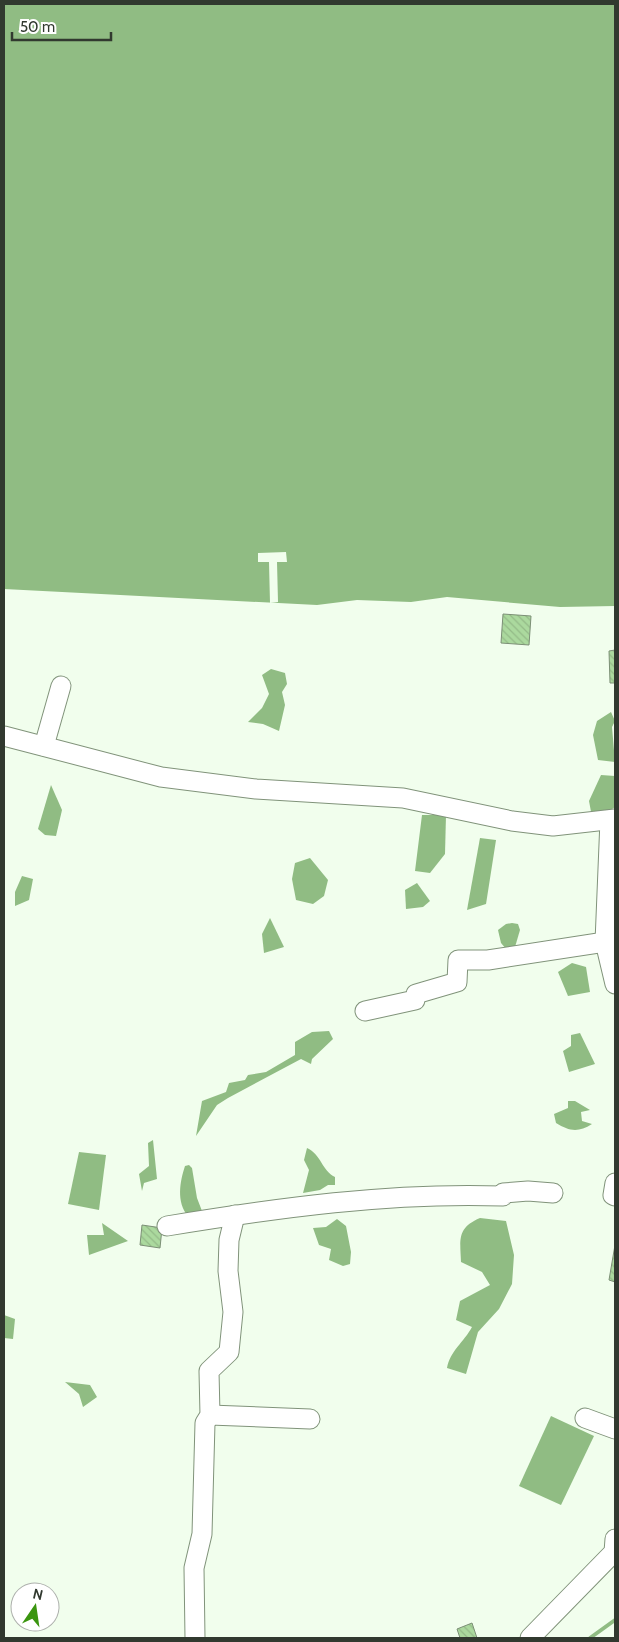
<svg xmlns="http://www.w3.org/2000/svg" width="619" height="1642" viewBox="0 0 619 1642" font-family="Cabin,sans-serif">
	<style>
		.water { fill: #90bc83 }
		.pier { fill: #f1feed }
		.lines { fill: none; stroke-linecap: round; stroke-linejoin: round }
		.stream { stroke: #90bc83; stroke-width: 4 }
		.building { fill: url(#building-back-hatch); stroke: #7c8f76 }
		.minor-casing { stroke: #80937a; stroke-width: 21 }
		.minor { stroke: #fff; stroke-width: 19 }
	</style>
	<defs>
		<pattern id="building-back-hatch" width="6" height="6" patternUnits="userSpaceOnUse" patternTransform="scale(1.25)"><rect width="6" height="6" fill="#abd99e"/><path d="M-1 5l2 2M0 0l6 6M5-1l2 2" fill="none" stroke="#94bb88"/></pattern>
	</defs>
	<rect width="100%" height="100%" fill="#f1feed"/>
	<!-- water -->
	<g class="water">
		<path d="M4 4H615V606L560 607 447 597 411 602 357 600 317 605 4 589Z"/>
		<path d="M271 669 285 673 287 684 282 692 285 705 279 731 263 724 248 722 262 708 269 694 262 675Z"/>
		<path d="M611 712 615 721 612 727 615 762 598 760 593 735 597 721Z"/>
		<path d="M601 775 615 776V807L593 822 589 801Z"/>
		<path d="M51 785 62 810 56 836 45 835 38 829Z"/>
		<path d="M422 815H446L445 854 430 873 415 871Z"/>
		<path d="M480 838 496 840 486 904 467 910Z"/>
		<path d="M310 858 328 880 324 896 313 904 296 900 292 879 295 863Z"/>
		<path d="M22 876 33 879 29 900 15 906V892Z"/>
		<path d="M417 883 430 901 423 907 406 909 405 890Z"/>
		<path d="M270 918 284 947 264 953 262 934Z"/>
		<path d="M512 923 518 924 520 930 515 947 507 950 501 943 498 930 506 924Z"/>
		<path d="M572 963 586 967 590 992 568 996 558 972Z"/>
		<path d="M329 1031 333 1039 312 1059 311 1064 301 1059 228 1098 217 1105 196 1136 202 1101 226 1092 229 1083 245 1080 248 1075 266 1072 295 1055V1042L312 1032Z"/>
		<path d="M580 1033 595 1064 569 1072 563 1051 571 1046V1035Z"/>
		<path d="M568 1101H575L590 1110 581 1112 582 1121 592 1124C578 1133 569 1131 556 1123L554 1114 568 1108Z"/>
		<path d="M153 1140 157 1179 144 1183 142 1191 139 1174 149 1166 148 1143Z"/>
		<path d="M307 1148C321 1154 322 1171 335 1177V1185H328L320 1190 303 1193 309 1170 304 1160Z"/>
		<path d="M79 1152 106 1155 99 1210 68 1204Z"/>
		<path d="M189 1165 192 1168 197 1198 202 1211 188 1216C176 1202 180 1181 185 1166Z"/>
		<path d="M480 1218 506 1221 514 1255 512 1284 499 1309 478 1332 466 1374 447 1368C450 1351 464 1342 472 1327L456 1320 460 1301 490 1285 482 1272 461 1262C460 1239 457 1228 480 1218Z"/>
		<path d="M337 1219 346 1226 351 1252 350 1264 343 1266 329 1260 331 1249 319 1245 313 1228 326 1227Z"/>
		<path d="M102 1223 128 1241 89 1255 87 1235H104Z"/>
		<path d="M4 1315 15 1319 13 1339 4 1338Z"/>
		<path d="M65 1382 90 1385 97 1397 83 1407 79 1394Z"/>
		<path d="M551 1416 594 1436 561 1505 519 1486Z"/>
	</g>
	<!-- pier -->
	<path class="pier" d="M286 552 287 562H277L278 602 270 603 269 562H258V553Z"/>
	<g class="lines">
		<!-- stream -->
		<path class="stream" d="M590 1638 615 1620"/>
	</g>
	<!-- building -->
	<g class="building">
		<path d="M503 614 531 616 529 645 501 643Z"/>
		<path d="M615 650V683H610L609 651Z"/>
		<path d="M142 1225 162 1228 160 1248 140 1245Z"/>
		<path d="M615 1245V1282L609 1280Z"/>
		<path d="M472 1623 477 1638H460L457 1629Z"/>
	</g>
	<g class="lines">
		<defs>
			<g id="minor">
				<path d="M4 736 161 777 256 789 403 798 512 821 553 826 615 819"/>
				<path d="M44 746 61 686"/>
				<path d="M610 820 605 942 615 984"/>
				<path d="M365 1011 415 1000 416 994 457 982 458 960H488L605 942"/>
				<path d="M615 1183 613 1195 615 1196"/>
				<path d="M167 1226C277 1208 391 1192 503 1196V1193L528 1191 553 1193"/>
				<path d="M210 1415 310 1419"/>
				<path d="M585 1418 615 1429"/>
				<path d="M195 1638 194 1568 202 1534 205 1423 210 1415 209 1371 229 1352 233 1312 228 1271 229 1240 235 1215"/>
				<path d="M530 1638 614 1552 615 1539"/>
			</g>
		</defs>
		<!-- minor casing -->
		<use href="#minor" class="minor-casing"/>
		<!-- minor -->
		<use href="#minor" class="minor"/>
	</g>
	<!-- border -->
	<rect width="619" height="1642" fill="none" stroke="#31392f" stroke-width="10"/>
	<!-- north arrow -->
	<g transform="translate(35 1607) rotate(13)"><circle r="24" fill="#ffffff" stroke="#adb0ac"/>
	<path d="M0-4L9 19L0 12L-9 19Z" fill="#3a950f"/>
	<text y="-8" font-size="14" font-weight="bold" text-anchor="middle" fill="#31392f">N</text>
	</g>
	<!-- scale -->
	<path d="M12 32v8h99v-8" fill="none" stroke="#31392f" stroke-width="2.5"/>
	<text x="20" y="32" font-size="15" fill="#31392f" stroke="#ffffff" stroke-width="4" paint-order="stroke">50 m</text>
</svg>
